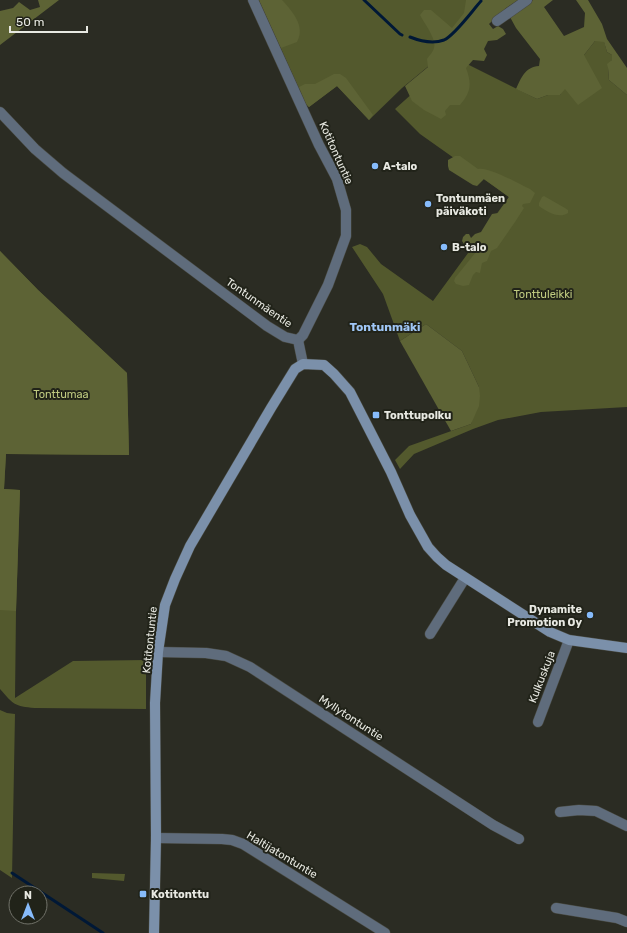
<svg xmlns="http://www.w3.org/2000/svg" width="627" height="933" viewBox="0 0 627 933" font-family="Rubik,sans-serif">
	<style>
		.green { fill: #53592d }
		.forest { fill: #5d6335 }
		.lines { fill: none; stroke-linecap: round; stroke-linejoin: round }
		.stream { stroke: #001836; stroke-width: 3 }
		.street-casing { stroke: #494a42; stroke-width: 11 }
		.secondary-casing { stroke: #494a42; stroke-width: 11 }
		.street { stroke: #5f6c7c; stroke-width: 10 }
		.secondary { stroke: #7b90aa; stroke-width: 10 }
		.poi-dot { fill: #86bbfb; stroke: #212319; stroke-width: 1.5 }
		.labels { text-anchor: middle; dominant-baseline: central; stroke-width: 4; stroke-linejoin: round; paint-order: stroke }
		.street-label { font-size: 11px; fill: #e8e9e2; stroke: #212319 }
		.poi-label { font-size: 11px; font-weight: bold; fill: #e8e9e2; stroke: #212319; text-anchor: start }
		.park-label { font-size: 11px; fill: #c0cb80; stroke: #212319 }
		.neighbourhood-label { font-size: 12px; font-weight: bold; fill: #a0c7f7; stroke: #212319 }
	</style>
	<rect width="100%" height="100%" fill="#2b2c23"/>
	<!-- green -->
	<g class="green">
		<path d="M259 0H473L481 23 402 88 369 120 337 86 309 107 306 104Z"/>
		<path d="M595 41H604L607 52 612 55V60L608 68 609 80 627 95V407L541 412 498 420 473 429 414 454 400 469 395 460 409 446 471 424 479 387 462 351 426 324 400 341 383 294 352 247 360 244 367 247 381 264 433 301 509 197 420 134 395 109 453 57 537 99 548 95H560L584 55Z"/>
		<path d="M0 251 38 290 127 373 129 455 6 454 4 489 20 490 16 611 15 698 73 661 146 660V709L35 708C14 706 14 705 0 689Z"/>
		<path d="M0 710 7 713 15 714 12 878 0 870Z"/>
		<path d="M92 873 125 874 124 881 92 878Z"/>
	</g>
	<!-- forest -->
	<g class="forest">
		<path d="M38 0H59L0 45V11L13 8 19 2 30 10 40 7Z"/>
		<path d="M259 0H282C292 11 306 26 297 42L281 48Z"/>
		<path d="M466 0H518L506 8 489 24 493 29 498 26 503 29 506 34 497 40 488 41 484 49 487 55 484 61 473 60 466 68C472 84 471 92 460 105H450L445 111 446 115 441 119 424 110 412 101 405 86 428 67 427 59C429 56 433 52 434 48 437 39 424 23 420 15L424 10H431L452 28 464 13Z"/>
		<path d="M533 0H553L544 7 564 36 584 27 585 13 576 0H588L602 24 607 39 627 68V95L609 80 608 68 607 64 612 60V55L607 52 604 42 595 41 584 55 602 88 578 105 565 89 560 95H548L537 99 516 89C521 78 525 67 539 66L540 59 516 28 510 17 515 12Z"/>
		<path d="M334 74H340L346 78 373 115 369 120 337 86 309 107 306 104 299 87 305 84H315Z"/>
		<path d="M455 156H460L478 169C488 166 519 184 530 189L535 193 530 203 523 204 522 206 524 208 515 222 497 248 491 251 487 261 482 263 480 273 476 272 473 275 469 285 463 286 456 284 454 281 455 278 480 247C476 243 471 245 466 247L462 241 463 237 466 234H469L471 238 475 234 481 232 492 214 498 213 509 197 484 179 477 186 473 185 449 170 448 166V160Z"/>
		<path d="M544 196 565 208 568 210V213C559 219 547 212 539 206V203L542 197Z"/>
		<path d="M0 251 38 290 127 373 129 455 6 454 4 489 20 490 16 611 0 610Z"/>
		<path d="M426 324 462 351 479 387 480 396 479 406 471 424 451 431 400 341Z"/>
	</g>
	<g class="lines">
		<!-- stream -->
		<g class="stream">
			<path d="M364 0 400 34 402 35"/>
			<path d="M410 37C420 41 433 44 444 40 455 35 472 11 481 1"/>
			<path d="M12 873 103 933"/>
		</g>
		<defs>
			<g id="street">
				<path d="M253 0 319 145 337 179 346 210V236L328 285 303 335 298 340"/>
				<path d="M497 21 527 0"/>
				<path d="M0 112 35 149 63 173 267 326 285 337 298 340 303 364"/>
				<path d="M430 634 465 578"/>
				<path d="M158 652 206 653 226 656 250 667 493 825 519 839"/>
				<path d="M538 722 569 640"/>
				<path d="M560 812 579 810 596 811 627 826"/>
				<path d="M156 838 222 839 232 840 243 844 385 933"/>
				<path d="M556 908 617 918 627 922"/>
			</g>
			<path id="secondary" d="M154 933 156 838 155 703 158 652 165 605 175 579 190 546 271 408 295 369 303 364 324 365 334 374 350 392 391 472 410 515 428 547 437 557 446 565 550 632 569 640 627 648"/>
		</defs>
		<!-- street casing -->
		<use href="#street" class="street-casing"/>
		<!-- secondary casing -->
		<use href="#secondary" class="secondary-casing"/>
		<!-- street -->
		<use href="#street" class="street"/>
		<!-- secondary -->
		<use href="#secondary" class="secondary"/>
	</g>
	<!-- markers -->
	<g class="poi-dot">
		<circle cx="375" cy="166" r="4"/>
		<circle cx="428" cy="204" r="4"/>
		<circle cx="444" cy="247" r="4"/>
		<rect x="372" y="411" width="8" height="8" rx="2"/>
		<circle cx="590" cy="615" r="4"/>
		<rect x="139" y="890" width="8" height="8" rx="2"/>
	</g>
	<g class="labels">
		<!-- street labels -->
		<g class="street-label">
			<text transform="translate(336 153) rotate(66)">Kotitontuntie</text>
			<text transform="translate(259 303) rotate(35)">Tontunmäentie</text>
			<text transform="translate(150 640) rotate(-84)">Kotitontuntie</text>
			<text transform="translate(542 677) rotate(-69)">Kulkuskuja</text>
			<text transform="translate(351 718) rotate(33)">Myllytontuntie</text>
			<text transform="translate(282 855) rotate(31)">Haltijatontuntie</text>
		</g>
		<!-- poi labels -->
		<g class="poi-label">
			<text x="383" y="166">A-talo</text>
			<text x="436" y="198">Tontunmäen<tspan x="436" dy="13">päiväkoti</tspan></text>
			<text x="452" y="247">B-talo</text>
			<text x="384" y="415">Tonttupolku</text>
			<text x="582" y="609" text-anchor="end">Dynamite<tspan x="582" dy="13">Promotion Oy</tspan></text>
			<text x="151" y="894">Kotitonttu</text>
		</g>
		<!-- park labels -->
		<g class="park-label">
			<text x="543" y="294">Tonttuleikki</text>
			<text x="61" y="394">Tonttumaa</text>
		</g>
		<!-- neighbourhood labels -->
		<g class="neighbourhood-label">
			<text x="385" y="327">Tontunmäki</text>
		</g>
	</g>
	<!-- north arrow -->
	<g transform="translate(28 905)"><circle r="19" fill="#212319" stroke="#717269"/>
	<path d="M0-3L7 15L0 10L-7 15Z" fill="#86bbfb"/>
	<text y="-6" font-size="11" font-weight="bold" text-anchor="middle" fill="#e8e9e2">N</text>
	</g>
	<!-- scale -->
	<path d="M10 26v6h77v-6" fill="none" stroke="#e8e9e2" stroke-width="2"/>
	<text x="16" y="26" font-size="12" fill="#e8e9e2" stroke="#212319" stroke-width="3" paint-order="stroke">50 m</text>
</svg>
